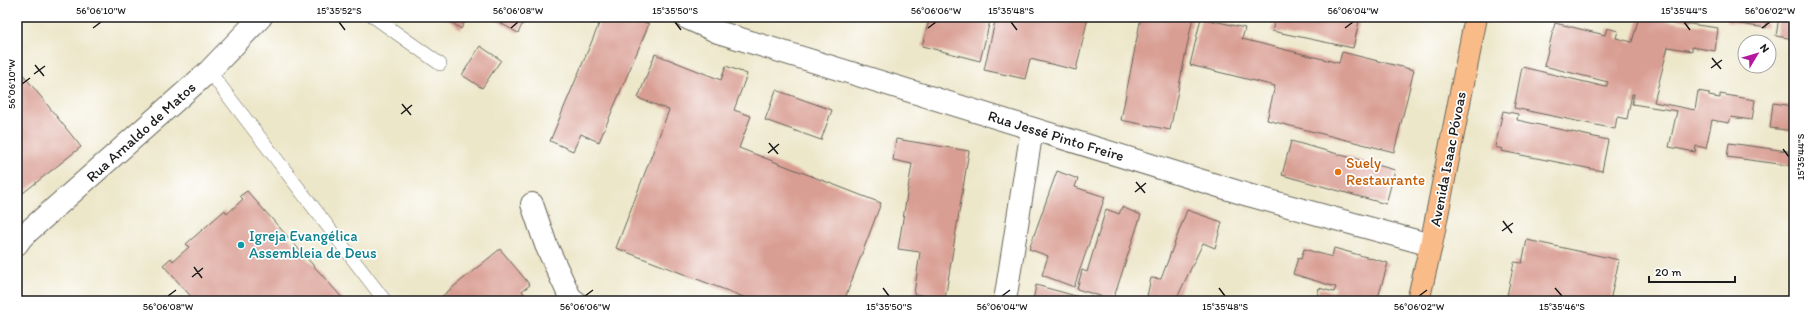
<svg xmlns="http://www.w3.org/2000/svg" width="1811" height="318" viewBox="0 0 1811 318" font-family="Itim,sans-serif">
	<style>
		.building { fill: #d99e93 }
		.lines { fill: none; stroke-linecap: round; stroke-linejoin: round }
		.lane-casing { stroke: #656359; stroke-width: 14 }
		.street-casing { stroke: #656359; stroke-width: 24 }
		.primary-casing { stroke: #656359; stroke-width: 24 }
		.lane { stroke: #fff; stroke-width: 13 }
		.street { stroke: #fff; stroke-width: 22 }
		.primary { stroke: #f9bc89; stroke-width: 22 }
		.ticks { fill: none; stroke: #1c1c1c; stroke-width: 1.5 }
		.food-dot { fill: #e8710a; stroke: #fff; stroke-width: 1.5 }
		.culture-dot { fill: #0f9aa8; stroke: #fff; stroke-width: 1.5 }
		.labels { text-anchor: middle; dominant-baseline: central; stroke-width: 3.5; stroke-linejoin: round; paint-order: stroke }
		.street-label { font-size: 15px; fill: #1c1c1c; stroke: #fff }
		.food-label { font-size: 15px; fill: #c56008; stroke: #fff; text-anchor: start }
		.culture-label { font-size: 15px; fill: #0d838f; stroke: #fff; text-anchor: start }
		.neatline { fill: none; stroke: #1c1c1c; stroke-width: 1.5 }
		.ticks-label { font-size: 10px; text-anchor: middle; fill: #1c1c1c }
	</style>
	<rect width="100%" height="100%" fill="#fff"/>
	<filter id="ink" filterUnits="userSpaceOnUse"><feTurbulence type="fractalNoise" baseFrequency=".025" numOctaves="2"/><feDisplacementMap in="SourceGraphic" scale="8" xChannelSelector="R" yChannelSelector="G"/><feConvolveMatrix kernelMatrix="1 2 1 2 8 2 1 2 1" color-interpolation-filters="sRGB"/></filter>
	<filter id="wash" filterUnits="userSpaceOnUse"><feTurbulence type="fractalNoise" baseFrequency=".012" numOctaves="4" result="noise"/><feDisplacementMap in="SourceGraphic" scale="16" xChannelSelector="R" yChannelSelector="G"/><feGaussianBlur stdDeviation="0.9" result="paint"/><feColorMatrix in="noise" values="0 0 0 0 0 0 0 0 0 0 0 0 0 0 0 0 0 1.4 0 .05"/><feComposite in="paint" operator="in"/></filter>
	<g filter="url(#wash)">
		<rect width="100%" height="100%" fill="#ede7ca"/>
		<g id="blocks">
			<!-- building -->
			<g class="building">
				<path d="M444 17H467L461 29Z"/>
				<path d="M490 17H526L518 33Z"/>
				<path d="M602 17H633L649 24 599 142 581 134 573 151 550 141Z"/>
				<path d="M930 17H991L980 61 922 46Z"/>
				<path d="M996 17H1088L1076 70 1030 59 1025 79 984 70Z"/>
				<path d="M1141 17H1193L1170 130 1121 120Z"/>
				<path d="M1276 17H1360L1353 48 1272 31Z"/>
				<path d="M1639 17 1718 28 1715 51 1692 47V51L1668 47 1654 102 1695 110 1698 91 1709 93V96L1720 98V94L1755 100 1752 120 1731 117 1729 123 1712 120 1706 148 1696 146 1695 152 1669 147 1677 111 1632 104 1634 94H1632L1627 119 1617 117 1615 129 1514 108 1522 67 1606 87 1608 82 1544 66 1555 23 1605 35 1607 28 1618 31 1616 38 1632 42Z"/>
				<path d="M1668 17H1692L1691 22Z"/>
				<path d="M1728 17H1768L1766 28 1727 22Z"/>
				<path d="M1779 17H1794V39L1776 36Z"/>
				<path d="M1201 18 1245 28 1242 39 1339 63 1342 52 1414 70 1394 152 1267 120 1275 86 1190 65Z"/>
				<path d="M480 46 501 60 482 88 462 75Z"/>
				<path d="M655 54 721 80 726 66 747 74 734 110 751 116 739 148 881 203 844 301H754L616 248 669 110 638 98Z"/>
				<path d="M17 67 81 147 23 193 17 186Z"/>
				<path d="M776 90 832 110 821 140 765 120Z"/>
				<path d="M1773 103 1794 106V131L1770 128Z"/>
				<path d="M1503 111 1518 114 1517 120 1608 140 1602 171 1501 151 1502 149 1495 147Z"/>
				<path d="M896 139 969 151 945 299 914 294 920 252 898 249 912 164 893 160Z"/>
				<path d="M1291 141 1395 170 1386 204 1282 175Z"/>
				<path d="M1729 143 1794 152V166L1727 157Z"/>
				<path d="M1057 171 1078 179 1075 187 1105 197 1074 287 1042 275 1048 256 1029 249Z"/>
				<path d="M247 191 345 301H195L163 265 171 258 173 261 189 247 186 244 225 210 227 214 243 199 240 196Z"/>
				<path d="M1122 207 1141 215 1113 300 1077 289 1082 270 1087 272 1106 209 1119 214Z"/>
				<path d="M1187 210 1222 222 1215 248 1203 243 1176 300 1180 301H1146L1151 278 1161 279Z"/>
				<path d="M1527 240 1619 260 1610 301H1506L1514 262 1522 263Z"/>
				<path d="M1334 248 1388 263 1377 301H1316L1319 288 1334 292 1336 287 1293 274 1298 258 1301 259 1304 249 1332 257Z"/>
				<path d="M500 249 530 285 522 291 530 301H445L441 297Z"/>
				<path d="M1036 285 1094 301H1033Z"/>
			</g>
		</g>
	</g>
	<g filter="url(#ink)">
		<use href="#blocks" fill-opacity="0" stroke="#656359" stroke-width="1"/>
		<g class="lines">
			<defs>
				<g id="lane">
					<path d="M374 17 440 64"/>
					<path d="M209 71 385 301"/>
				</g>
				<g id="street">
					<path d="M685 17 718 32 1248 195 1431 245"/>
					<path d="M532 204 546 245 570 297 575 301"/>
					<path d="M17 244 22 237 209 71 261 17"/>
					<path d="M1005 301 1032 129"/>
				</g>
				<path id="primary" d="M1418 301 1431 245 1476 17"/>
			</defs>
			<!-- lane casing -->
			<use href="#lane" class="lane-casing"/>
			<!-- street casing -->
			<use href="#street" class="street-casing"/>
			<!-- primary casing -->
			<use href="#primary" class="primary-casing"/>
			<!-- lane -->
			<use href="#lane" class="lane"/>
			<!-- street -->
			<use href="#street" class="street"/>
			<!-- primary -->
			<use href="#primary" class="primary"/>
		</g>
	</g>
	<!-- ticks -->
	<path class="ticks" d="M339 22 345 30M675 22 681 30M1011 22 1017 30M1684 22 1690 30M93 28 101 22M511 28 518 22M928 28 936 22M1345 28 1353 22M1762 28 1770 22M1712 58 1721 69M35 65 44 76M1711 68 1722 60M34 74 45 66M22 84 30 78M402 104 411 115M401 114 412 105M769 143 778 154M1783 149 1789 157M768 153 779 144M1136 182 1145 193M1135 192 1146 183M1503 221 1512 233M1502 231 1513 223M194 267 202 278M192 277 203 268M883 288 889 296M1219 288 1225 296M1555 288 1562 296M168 296 176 290M585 296 593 290M1002 296 1010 290M1419 296 1427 290"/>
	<!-- markers -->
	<circle class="food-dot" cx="1338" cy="172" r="4"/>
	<circle class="culture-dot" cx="241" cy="245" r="4"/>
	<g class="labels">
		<!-- street labels -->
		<g class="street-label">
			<text transform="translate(141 132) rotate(-42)">Rua Arnaldo de Matos</text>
			<text transform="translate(1056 136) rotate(17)">Rua Jessé Pinto Freire</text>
			<text transform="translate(1448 159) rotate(-79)">Avenida Isaac Póvoas</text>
		</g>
		<!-- food labels -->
		<g class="food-label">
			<text x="1346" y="163">Suely<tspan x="1346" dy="17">Restaurante</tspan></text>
		</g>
		<!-- culture labels -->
		<g class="culture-label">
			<text x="249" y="236">Igreja Evangélica<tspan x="249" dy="17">Assembleia de Deus</tspan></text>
		</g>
	</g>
	<!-- margin -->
	<rect width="1811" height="318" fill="none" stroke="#fff" stroke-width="44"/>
	<!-- north arrow -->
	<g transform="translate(1757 54) rotate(52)"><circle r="19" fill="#ffffff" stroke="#a4a4a4"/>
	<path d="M0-3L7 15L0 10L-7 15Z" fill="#b5179e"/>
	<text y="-6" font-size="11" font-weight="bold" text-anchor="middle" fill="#1c1c1c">N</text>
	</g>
	<!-- scale -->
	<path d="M1649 276v6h86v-6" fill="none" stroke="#1c1c1c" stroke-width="2"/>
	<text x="1655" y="276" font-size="12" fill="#1c1c1c" stroke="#ffffff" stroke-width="3" paint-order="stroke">20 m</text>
	<rect x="22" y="22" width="1767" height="274" class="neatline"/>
	<g class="ticks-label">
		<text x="101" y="14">56°06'10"W</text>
		<text x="339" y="14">15°35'52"S</text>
		<text x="518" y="14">56°06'08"W</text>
		<text x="675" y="14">15°35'50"S</text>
		<text x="936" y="14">56°06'06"W</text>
		<text x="1011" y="14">15°35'48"S</text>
		<text x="1353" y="14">56°06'04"W</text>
		<text x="1684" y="14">15°35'44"S</text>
		<text x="1770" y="14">56°06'02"W</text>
		<text transform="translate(11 84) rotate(-90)" y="4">56°06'10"W</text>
		<text transform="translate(1800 157) rotate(-90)" y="4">15°35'44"S</text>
		<text x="168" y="310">56°06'08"W</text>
		<text x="585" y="310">56°06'06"W</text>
		<text x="889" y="310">15°35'50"S</text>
		<text x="1002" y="310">56°06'04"W</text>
		<text x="1225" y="310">15°35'48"S</text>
		<text x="1419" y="310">56°06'02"W</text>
		<text x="1562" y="310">15°35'46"S</text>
	</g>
</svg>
